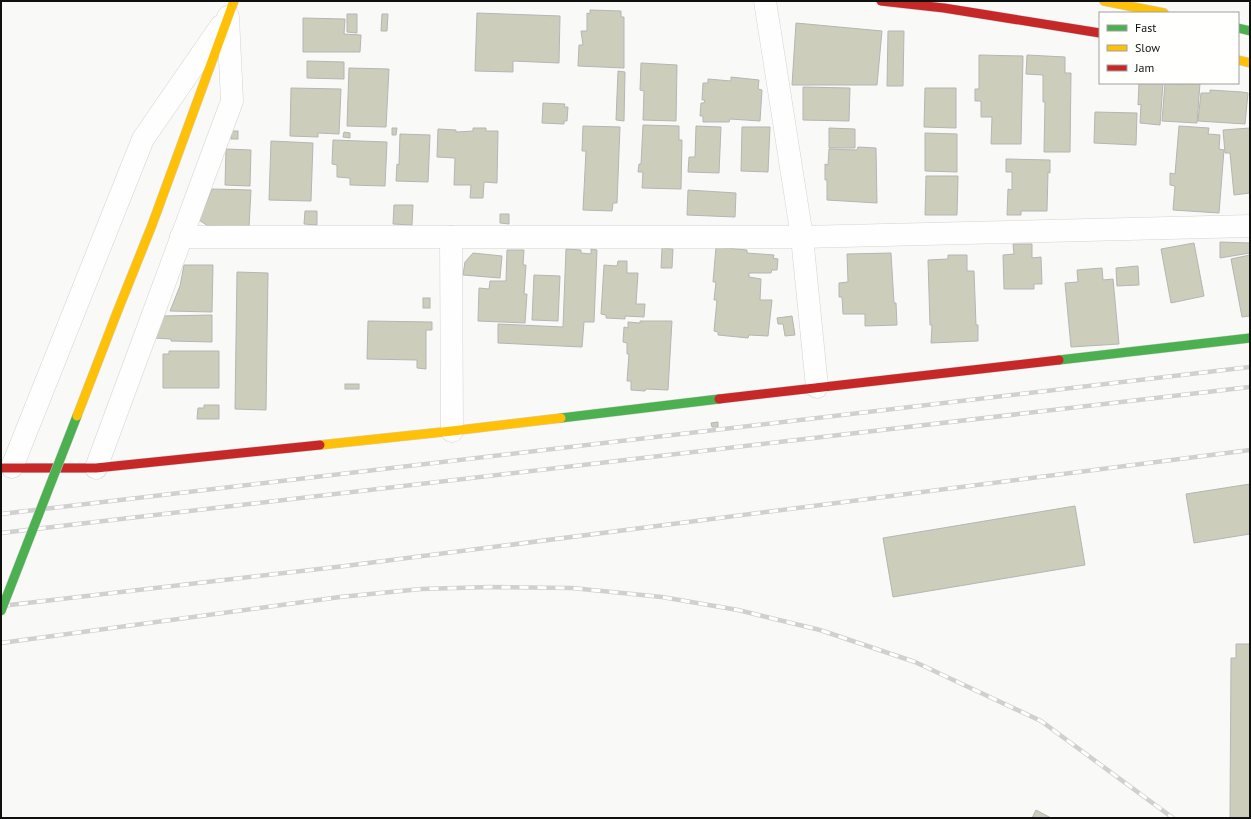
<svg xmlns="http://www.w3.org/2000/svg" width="1251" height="819" viewBox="0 0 1251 819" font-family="'PT Sans',sans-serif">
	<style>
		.building { fill: #cccebb; stroke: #b5b5b4 }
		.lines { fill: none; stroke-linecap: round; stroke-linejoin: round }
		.street-casing { stroke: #d3d3d2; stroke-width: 23 }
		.fast-casing { stroke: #d3d3d2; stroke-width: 10 }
		.slow-casing { stroke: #d3d3d2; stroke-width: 10 }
		.jam-casing { stroke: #d3d3d2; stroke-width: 10 }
		.street { stroke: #fefefe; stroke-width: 22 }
		.fast { stroke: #4caf50; stroke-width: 9 }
		.slow { stroke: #ffc107; stroke-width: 9 }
		.jam { stroke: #c62828; stroke-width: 9 }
		.rail-casing { stroke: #d0d0d0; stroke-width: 4.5 }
		.rail { stroke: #fffffe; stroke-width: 3; stroke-dasharray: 9; stroke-linecap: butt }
		.fast-bridge-casing { stroke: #d3d3d2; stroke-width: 10; stroke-linecap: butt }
		.slow-bridge-casing { stroke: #d3d3d2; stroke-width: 10; stroke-linecap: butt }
		.fast-bridge { stroke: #4caf50; stroke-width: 9 }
		.slow-bridge { stroke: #ffc107; stroke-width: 9 }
	</style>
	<rect width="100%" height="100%" fill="#f9f9f8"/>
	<!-- building -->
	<g class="building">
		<path d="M590 10 621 11V17H624V68L578 66 579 45H583L581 31H587V13L590 14Z"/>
		<path d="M477 13 560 16 559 63 513 61V72L475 71Z"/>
		<path d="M347 14H357V33L347 32Z"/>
		<path d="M382 14H388L387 31H381Z"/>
		<path d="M303 18 345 19 344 34 361 35 360 52H303Z"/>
		<path d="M796 23 882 31 877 85H792Z"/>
		<path d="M888 31H904L903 86H887Z"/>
		<path d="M979 55 1023 56 1021 144H991L992 117H981V101H975V89H979Z"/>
		<path d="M1027 55 1065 57V73H1071L1070 152H1044L1045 102H1043V75L1026 74Z"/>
		<path d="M307 61 344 62V79L307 78Z"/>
		<path d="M641 63 677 65 676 121 643 120 644 91 640 90Z"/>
		<path d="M349 68 389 69 386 127 347 126Z"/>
		<path d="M618 71 625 72 624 121 616 120Z"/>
		<path d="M731 77 759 80 758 89 762 90 760 121 730 119 729 122H703V116H700L701 103H704L705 100H702L703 83H708V79L731 81Z"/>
		<path d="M1139 83H1163L1160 125 1140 123 1141 104 1138 105Z"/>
		<path d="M1165 83 1183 84 1184 83H1200L1197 123 1162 121Z"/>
		<path d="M803 87 850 88 849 121 803 120Z"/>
		<path d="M291 88 341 89 339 134 318 133V137L290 136Z"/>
		<path d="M925 88H956V128L924 127Z"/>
		<path d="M1210 90 1242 92 1248 93 1245 124 1198 121 1201 93H1210Z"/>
		<path d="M543 103 565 104 564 107H568L567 121H564V124L542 123Z"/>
		<path d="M1095 112 1137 113 1136 145 1094 143Z"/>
		<path d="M643 125 679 126V140H682L681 189 642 188 643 172H638L639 164H641Z"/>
		<path d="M583 126 620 127 617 203H613L612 211 583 210 586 151H582Z"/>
		<path d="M696 126 721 127 719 173 688 172 689 157H695Z"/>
		<path d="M1179 126 1209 128 1208 134 1220 135 1219 149 1224 150 1219 213 1173 210 1175 186 1170 185V173L1175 174Z"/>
		<path d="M742 127H770L768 172 741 171Z"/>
		<path d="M392 128H397L396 135H392Z"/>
		<path d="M473 128H486V131H498L497 183 484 182 483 198H470L471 185H454L455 158 437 157 438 129 456 130V132L473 131Z"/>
		<path d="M829 128 855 129V148H829Z"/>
		<path d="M1250 128V193L1234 195 1230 153H1225L1223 130Z"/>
		<rect x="231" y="131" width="7" height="8"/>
		<path d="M344 132 350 133V138L343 137Z"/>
		<path d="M925 133 957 134V172L925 171Z"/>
		<path d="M400 134 430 135 428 182 396 181 397 164 399 165Z"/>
		<path d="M333 140 387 142 385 186 350 185V178L337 177V165L332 164Z"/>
		<path d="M271 141 313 143 311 201 269 200Z"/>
		<path d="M858 147 876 148 877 203 827 200V180H825V164L828 165 829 149 857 150Z"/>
		<path d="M226 149 251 150 250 186 225 185Z"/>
		<path d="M1006 159 1050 160V173L1048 172 1047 211H1021V215H1007L1008 189 1012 190V172H1006Z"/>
		<path d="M926 176H958L957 215H925Z"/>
		<path d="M212 189 251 190 249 227 208 226 199 220Z"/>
		<path d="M688 190 736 193 735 217 687 215Z"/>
		<path d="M394 205H413L412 225 393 224Z"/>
		<path d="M305 211H317V225L304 224Z"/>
		<path d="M500 214H509V224L500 223Z"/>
		<path d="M1220 242 1250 243V253L1220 258Z"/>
		<path d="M1194 243 1204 296 1171 303 1161 249Z"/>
		<path d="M1013 244H1032V258L1041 257 1042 284H1034V289H1004L1003 255 1014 254Z"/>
		<path d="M716 247 747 250V253L774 255 773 258 778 259 777 270H772L771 273H749V277L761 279 760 300H772L768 336 749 335 748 338 718 335V332L714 331 717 300H714L716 282H713Z"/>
		<path d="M662 248 673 249 672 268H661Z"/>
		<path d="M566 249 581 250V253L591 254V249L597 250 594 322H584L582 347 498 343V324L563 327Z"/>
		<path d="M507 250H524L523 265H526L524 294H527L525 323 478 321 479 288 489 289 490 281H506Z"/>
		<path d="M473 253 502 256 500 278 463 275 465 262Z"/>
		<path d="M891 253 894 303H896L897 325 865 326V314H843L842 297H839V283L848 282 847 254Z"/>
		<path d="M948 255H967V271H974L976 325H978V341L931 343 932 325H930L928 260 948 259Z"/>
		<path d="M1250 255V316L1242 317 1231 259Z"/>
		<path d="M618 261H627V273H638L636 304H645L644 317 625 316V319L606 318V315L601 314 604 265 617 266Z"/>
		<path d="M184 265H213L212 312 170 311 180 286Z"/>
		<path d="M1138 266 1139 285 1117 286 1116 268Z"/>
		<path d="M1102 268 1103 280 1113 279 1119 344 1071 347 1065 283 1078 282 1077 270Z"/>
		<path d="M237 272 268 273 266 410 235 409Z"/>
		<path d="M534 275 560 276 558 321 532 320Z"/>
		<rect x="423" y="298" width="7" height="10"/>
		<path d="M212 315V342L171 341V339L154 338 162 316Z"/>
		<path d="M792 316 795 335 785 336 783 324H778L777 318Z"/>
		<path d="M368 321 432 322V330H426V369L417 368V360L367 359Z"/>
		<path d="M640 321H672L668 390 646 389 645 391 631 390V381H627L629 354H627V343L623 342 624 327 628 328V322L640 323Z"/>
		<path d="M169 351H219V388H163V354H169Z"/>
		<rect x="345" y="384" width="14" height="5"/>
		<path d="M204 405H219V419H197L198 408H204Z"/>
		<path d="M718 422V427H712L711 423Z"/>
		<path d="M1250 484V534L1194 543 1186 494Z"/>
		<path d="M1075 506 1085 565 893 597 883 538Z"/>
		<path d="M1236 644H1250V818H1230L1231 658H1236Z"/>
		<path d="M1036 810 1051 818H1032Z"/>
	</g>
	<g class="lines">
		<defs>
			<g id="street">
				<path d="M765 1 802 237 817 387"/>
				<path d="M181 237H802L1250 226"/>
				<path d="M451 237 452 431"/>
				<path d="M12 467 143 139 221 26"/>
				<path d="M96 468 232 101 228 17"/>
			</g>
			<g id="fast">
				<path d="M1238 28 1250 31"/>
				<path d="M1059 360 1250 338"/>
				<path d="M561 418 719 399"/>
			</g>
			<g id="slow">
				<path d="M1104 1 1164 13"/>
				<path d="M1238 60 1250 63"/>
				<path d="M116 315 152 225 234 1"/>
				<path d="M320 445 452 431 561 418"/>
			</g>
			<g id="jam">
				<path d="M881 1 944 8 1100 33"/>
				<path d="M719 399 1059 360"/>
				<path d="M1 468H96L320 445"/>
			</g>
		</defs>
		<!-- street casing -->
		<use href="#street" class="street-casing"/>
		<!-- fast casing -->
		<use href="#fast" class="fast-casing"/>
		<!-- slow casing -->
		<use href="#slow" class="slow-casing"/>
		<!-- jam casing -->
		<use href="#jam" class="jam-casing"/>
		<!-- street -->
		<use href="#street" class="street"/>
		<!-- fast -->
		<use href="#fast" class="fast"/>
		<!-- slow -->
		<use href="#slow" class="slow"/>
		<!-- jam -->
		<use href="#jam" class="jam"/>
		<defs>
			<g id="rail">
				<path d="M1 514 1250 367"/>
				<path d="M1 533 1250 387"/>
				<path d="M1 606 345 566 1250 450"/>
				<path d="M1 643 340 597 421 589 490 587 572 588 662 597 738 610 820 630 915 662 1041 721 1173 818"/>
			</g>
		</defs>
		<!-- rail casing -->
		<use href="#rail" class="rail-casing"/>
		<!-- rail -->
		<use href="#rail" class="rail"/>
		<defs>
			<path id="fast-bridge" d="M1 611 77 416"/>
			<path id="slow-bridge" d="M77 416 116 315"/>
		</defs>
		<!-- fast-bridge casing -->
		<use href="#fast-bridge" class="fast-bridge-casing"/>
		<!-- slow-bridge casing -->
		<use href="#slow-bridge" class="slow-bridge-casing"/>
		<!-- fast-bridge -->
		<use href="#fast-bridge" class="fast-bridge"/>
		<!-- slow-bridge -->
		<use href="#slow-bridge" class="slow-bridge"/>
	</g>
	<!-- border -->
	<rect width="1251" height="819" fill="none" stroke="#10100f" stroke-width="4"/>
	<!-- legend -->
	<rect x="1099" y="12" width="140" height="72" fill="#fffffe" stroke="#9f9f9e"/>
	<rect x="1107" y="25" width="20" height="6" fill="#4caf50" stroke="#9f9f9e"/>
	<text x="1135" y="32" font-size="12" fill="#10100f">Fast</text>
	<rect x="1107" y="45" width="20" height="6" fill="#ffc107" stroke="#9f9f9e"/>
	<text x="1135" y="52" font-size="12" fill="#10100f">Slow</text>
	<rect x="1107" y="65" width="20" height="6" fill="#c62828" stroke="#9f9f9e"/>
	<text x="1135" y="72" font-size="12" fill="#10100f">Jam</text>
</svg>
